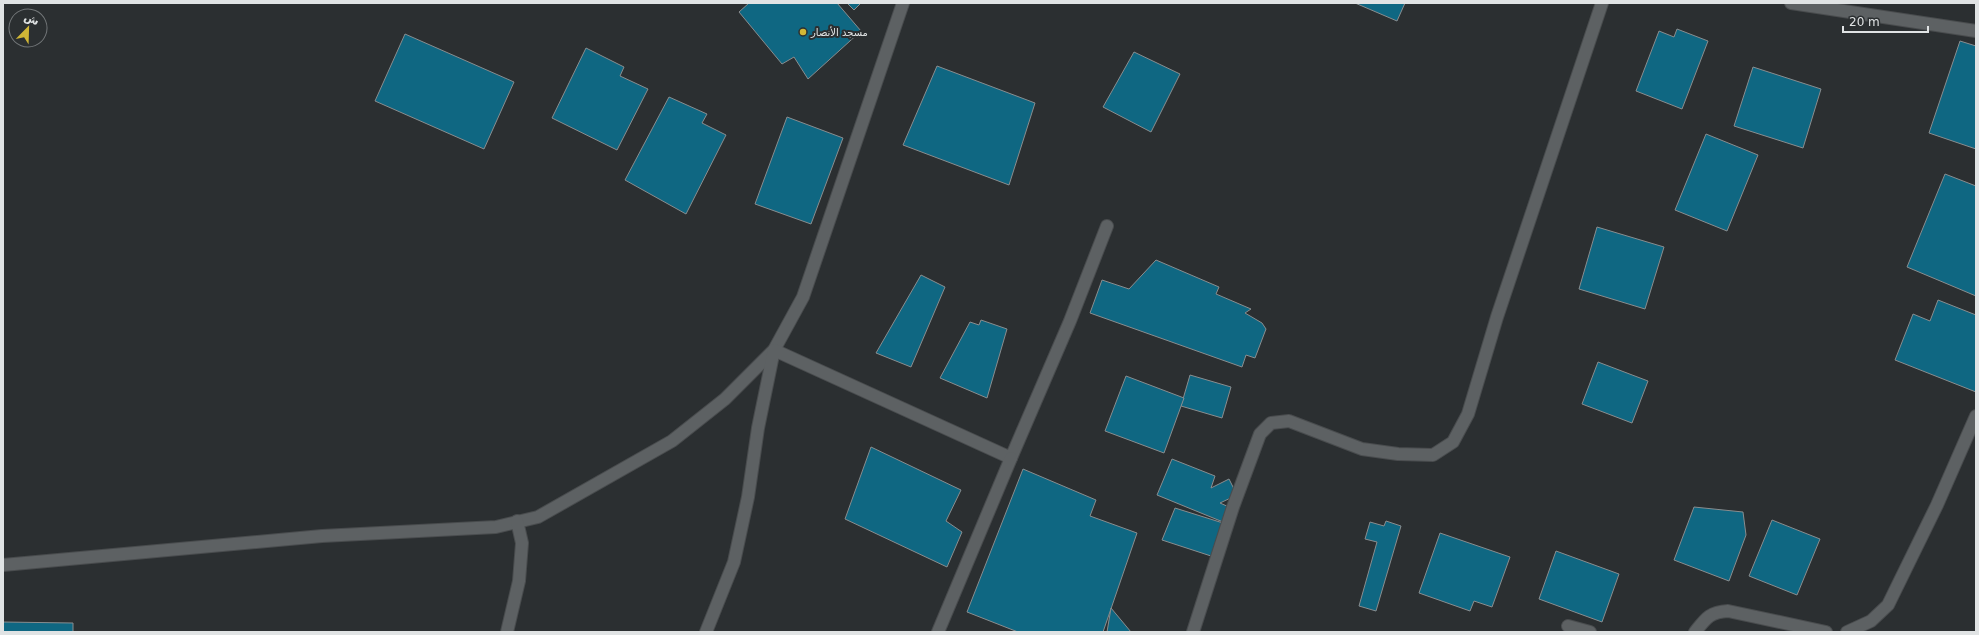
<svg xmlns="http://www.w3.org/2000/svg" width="1979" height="635" viewBox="0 0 1979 635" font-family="'DejaVu Sans','Noto Naskh Arabic',sans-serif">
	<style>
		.building { fill: #0f6782; stroke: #898d8f }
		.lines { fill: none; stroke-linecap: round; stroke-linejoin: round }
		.minor-casing { stroke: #494c4e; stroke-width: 14 }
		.minor { stroke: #5d6163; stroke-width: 12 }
		.poi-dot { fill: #d1b736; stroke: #2b2f31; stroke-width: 1.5 }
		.labels { text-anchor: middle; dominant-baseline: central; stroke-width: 4; stroke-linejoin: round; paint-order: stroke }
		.poi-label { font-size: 10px; fill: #e0e3e4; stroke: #2b2f31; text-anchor: start }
	</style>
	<rect width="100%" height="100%" fill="#2b2f31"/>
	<!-- building -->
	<g class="building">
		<path d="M749 3H837L861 31 808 79 794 57 782 64 739 12Z"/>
		<path d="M847 3H861L854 10Z"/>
		<path d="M1355 3H1405L1397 21Z"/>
		<path d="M1677 29 1708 41 1682 109 1636 91 1659 31 1674 37Z"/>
		<path d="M405 34 514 82 484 149 375 101Z"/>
		<path d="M1960 41 1976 46V149L1929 133Z"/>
		<path d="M586 48 624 67 620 76 648 89 617 150 552 118Z"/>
		<path d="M1134 52 1180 74 1151 132 1103 107Z"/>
		<path d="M937 66 1035 103 1009 185 903 145Z"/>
		<path d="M1753 67 1821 89 1803 148 1734 126Z"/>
		<path d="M669 97 707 114 702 123 726 135 686 214 625 180Z"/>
		<path d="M787 117 843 138 811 224 755 204Z"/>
		<path d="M1706 134 1758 155 1727 231 1675 210Z"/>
		<path d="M1945 174 1976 186V296L1907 267Z"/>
		<path d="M1597 227 1664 247 1645 309 1579 289Z"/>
		<path d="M1156 260 1219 287 1216 294 1251 309 1245 313 1262 323 1266 329 1255 358 1246 355 1242 367 1090 313 1102 280 1129 289Z"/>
		<path d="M921 275 945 287 911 367 876 353Z"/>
		<path d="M1938 300 1976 315V392L1895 360 1913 314 1930 321Z"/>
		<path d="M981 320 1007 329 987 398 940 378 970 322 979 325Z"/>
		<path d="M1598 362 1648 381 1632 423 1582 404Z"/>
		<path d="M1190 375 1231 387 1222 418 1181 406Z"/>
		<path d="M1126 376 1184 398 1164 453 1105 431Z"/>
		<path d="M871 447 961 490 946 521 962 532 947 567 845 519Z"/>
		<path d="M1172 459 1215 476 1211 488 1229 479 1237 495 1220 503 1229 507 1223 522 1157 495Z"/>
		<path d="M1023 469 1096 500 1090 516 1137 533 1103 632H1018L967 612Z"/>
		<path d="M1694 507 1743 512 1746 535 1729 581 1674 560Z"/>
		<path d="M1175 508 1223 523 1211 556 1162 540Z"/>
		<path d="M1772 520 1820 539 1797 595 1749 576Z"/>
		<path d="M1386 521 1401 526 1376 611 1359 606 1377 542 1365 539 1370 522 1384 526Z"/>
		<path d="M1440 533 1510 557 1492 607 1474 601 1470 611 1419 593Z"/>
		<path d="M1556 551 1619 574 1602 622 1539 599Z"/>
		<path d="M1111 608 1131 632H1107Z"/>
		<path d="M3 622 73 623V632H3Z"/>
	</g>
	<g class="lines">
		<defs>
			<g id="minor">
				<path d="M1791 3 1976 31"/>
				<path d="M3 565 322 536 496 527 538 517 672 441 725 399 774 350 803 297 903 3"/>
				<path d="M1568 626 1590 632"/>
				<path d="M507 632 519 581 522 543 517 521"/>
				<path d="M706 632 734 562 748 497 758 428 774 350 1011 458 1070 321 1107 226"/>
				<path d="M938 632 1011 458"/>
				<path d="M1193 632 1233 507 1260 434 1271 423 1289 421 1362 449 1398 454 1433 455 1453 442 1468 414 1497 317 1602 3"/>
				<path d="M1695 632C1706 618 1710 612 1728 611L1826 632"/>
				<path d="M1847 632 1871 621 1888 605 1937 505 1976 416"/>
			</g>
		</defs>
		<!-- minor casing -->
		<use href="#minor" class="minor-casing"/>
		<!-- minor -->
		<use href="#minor" class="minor"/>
	</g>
	<!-- markers -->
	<circle class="poi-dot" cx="803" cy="32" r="4"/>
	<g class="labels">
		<!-- poi labels -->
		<g class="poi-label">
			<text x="811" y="32">مسجد الأنصار</text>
		</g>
	</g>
	<!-- border -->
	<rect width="1979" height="635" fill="none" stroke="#e0e3e4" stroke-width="8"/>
	<!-- north arrow -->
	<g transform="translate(28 28) rotate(23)"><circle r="19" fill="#2b2f31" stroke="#737779"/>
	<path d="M0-3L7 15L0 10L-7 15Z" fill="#d1b736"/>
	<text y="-6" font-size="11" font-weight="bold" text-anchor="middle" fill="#e0e3e4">ش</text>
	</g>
	<!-- scale -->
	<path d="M1843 26v6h85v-6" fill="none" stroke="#e0e3e4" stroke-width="2"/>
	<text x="1849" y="26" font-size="12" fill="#e0e3e4" stroke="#2b2f31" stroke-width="3" paint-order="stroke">20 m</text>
</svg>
